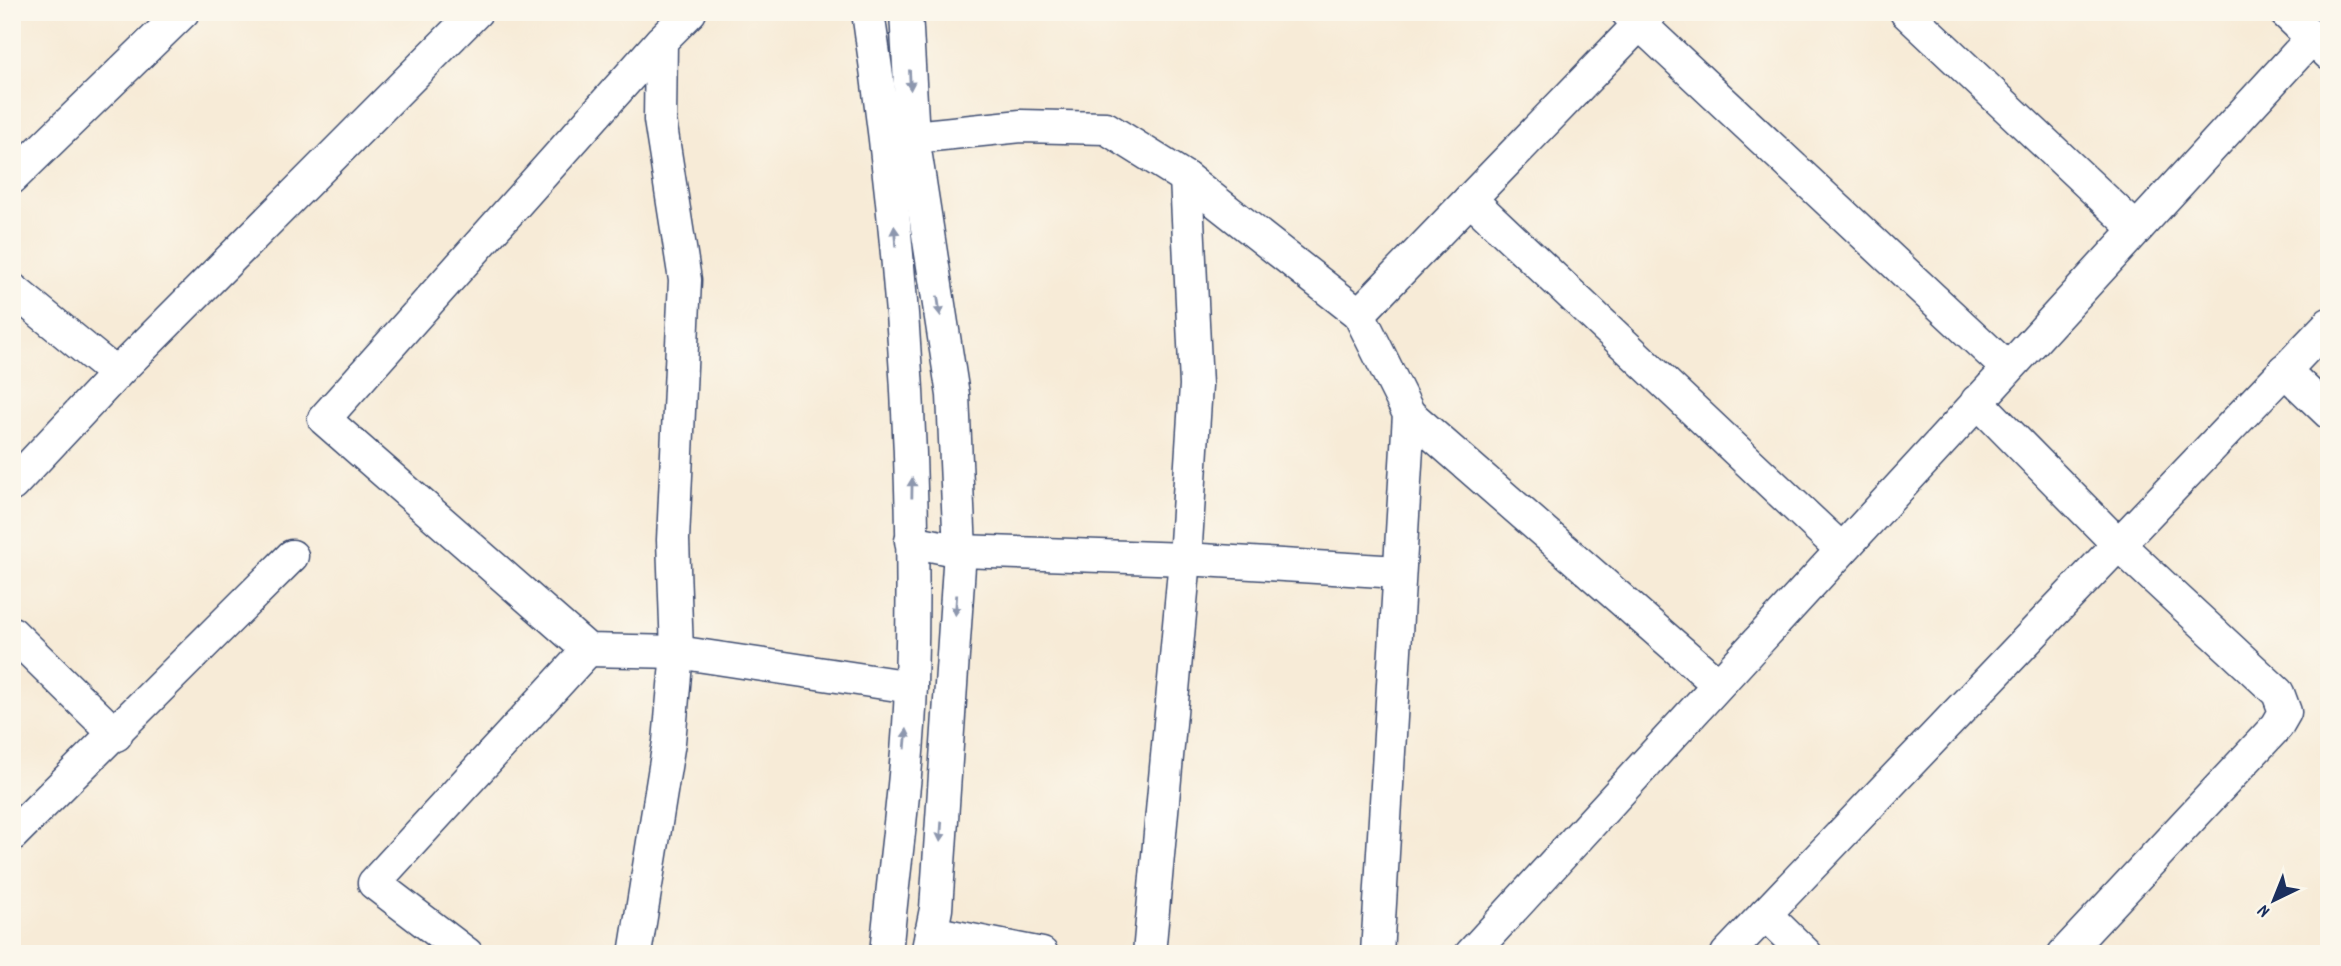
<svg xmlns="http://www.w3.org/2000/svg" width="2341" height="966" viewBox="0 0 2341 966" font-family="Dekko,sans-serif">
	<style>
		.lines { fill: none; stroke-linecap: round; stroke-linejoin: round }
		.street-casing { stroke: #3c4b70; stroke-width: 35 }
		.street { stroke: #fff; stroke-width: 32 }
		.oneway { fill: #8d97ae }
	</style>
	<rect width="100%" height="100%" fill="#fbf7ec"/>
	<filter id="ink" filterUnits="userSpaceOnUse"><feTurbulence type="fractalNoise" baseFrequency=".0143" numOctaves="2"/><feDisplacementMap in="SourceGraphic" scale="14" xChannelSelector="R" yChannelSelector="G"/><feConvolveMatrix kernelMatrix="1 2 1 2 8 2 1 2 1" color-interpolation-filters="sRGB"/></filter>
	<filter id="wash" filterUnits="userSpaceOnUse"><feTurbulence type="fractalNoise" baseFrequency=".00686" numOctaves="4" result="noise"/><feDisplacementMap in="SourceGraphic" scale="28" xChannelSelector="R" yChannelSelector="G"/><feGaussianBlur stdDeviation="1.57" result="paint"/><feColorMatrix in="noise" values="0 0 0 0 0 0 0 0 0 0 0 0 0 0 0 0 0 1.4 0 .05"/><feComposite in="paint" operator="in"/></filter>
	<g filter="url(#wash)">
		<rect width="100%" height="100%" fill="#f7ebd7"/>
	</g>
	<g filter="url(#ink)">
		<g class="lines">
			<defs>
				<g id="street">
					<path d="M868 12C901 235 918 460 911 686 908 775 894 865 886 954"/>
					<path d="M906 12 913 137 953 395 960 551 936 909 927 954"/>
					<path d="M1627 12 2007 368"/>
					<path d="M1906 12 2135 228"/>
					<path d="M2285 12 2329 54"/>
					<path d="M661 41 324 419 588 650 677 652 911 687"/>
					<path d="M913 137 1021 126 1106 128 1186 178 1359 314 1651 12"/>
					<path d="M12 178 183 12"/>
					<path d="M1470 199 1841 549"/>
					<path d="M12 289 116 374 476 12"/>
					<path d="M1359 314 1409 414 1377 954"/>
					<path d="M2284 370 2329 413"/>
					<path d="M1977 401 2118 544 2278 693 2285 712 2277 726 2064 954"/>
					<path d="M1409 414 1718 684"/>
					<path d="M12 485 116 374"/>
					<path d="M911 541 960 551 1185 559 1399 572"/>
					<path d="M12 633 116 735"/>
					<path d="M12 835 292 556"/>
					<path d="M1765 914 1806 954"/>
					<path d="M931 932 1042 954"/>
					<path d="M467 954 374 883 588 650"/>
					<path d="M635 954 669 742 677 652 673 540 685 280 660 120 661 41 690 12"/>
					<path d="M1149 954 1185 559 1196 385 1186 178"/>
					<path d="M1471 954 2312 38"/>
					<path d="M1727 954 2329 324"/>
				</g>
			</defs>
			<!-- street casing -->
			<use href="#street" class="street-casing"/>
			<!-- street -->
			<use href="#street" class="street"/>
		</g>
		<!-- one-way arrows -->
		<defs><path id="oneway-solid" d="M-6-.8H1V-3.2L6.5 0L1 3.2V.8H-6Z" transform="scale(1.75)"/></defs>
		<g class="oneway">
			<use href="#oneway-solid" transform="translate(910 80) rotate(87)"/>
			<use href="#oneway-solid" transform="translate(895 236) rotate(-94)"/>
			<use href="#oneway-solid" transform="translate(939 306) rotate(81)"/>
			<use href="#oneway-solid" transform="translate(912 488) rotate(-89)"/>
			<use href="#oneway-solid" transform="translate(956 605) rotate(94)"/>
			<use href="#oneway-solid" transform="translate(906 739) rotate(-85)"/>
			<use href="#oneway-solid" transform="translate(941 832) rotate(94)"/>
		</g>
	</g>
	<!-- margin -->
	<rect width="2341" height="966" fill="none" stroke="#fbf7ec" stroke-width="42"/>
	<!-- north arrow -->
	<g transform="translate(2274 900) rotate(223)" stroke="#fbf7ec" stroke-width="5" paint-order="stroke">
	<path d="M0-5L12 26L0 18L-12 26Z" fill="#1b2f5e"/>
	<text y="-10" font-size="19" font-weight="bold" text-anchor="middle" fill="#1b2f5e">N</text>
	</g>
</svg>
